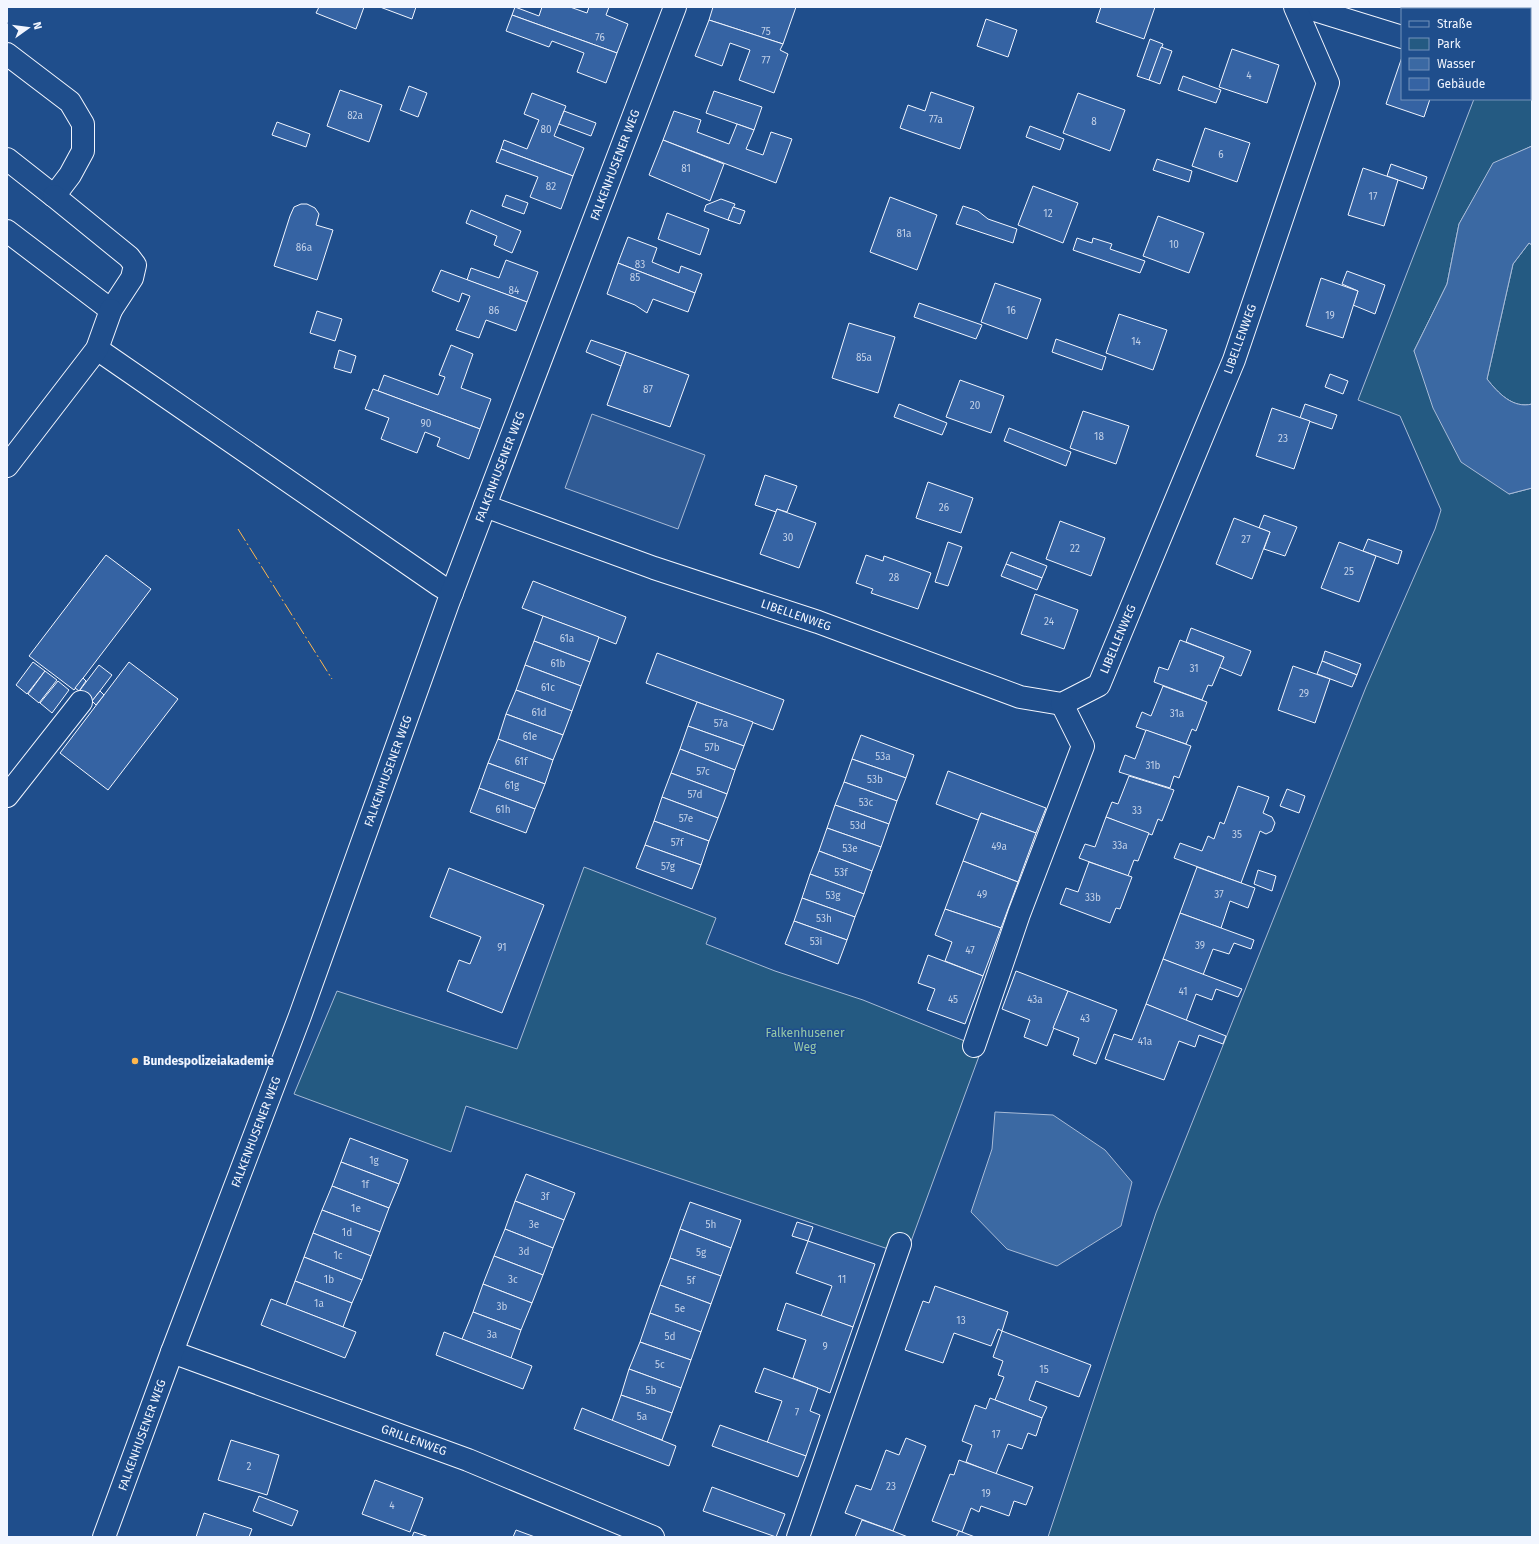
<svg xmlns="http://www.w3.org/2000/svg" width="1539" height="1544" viewBox="0 0 1539 1544" font-family="'Fira Sans',sans-serif">
	<style>
		.green { fill: #245a82; stroke: #a8bbd7 }
		.parking { fill: #305b95; stroke: #a8bbd7 }
		.water { fill: #3b69a3; stroke: #a8bbd7 }
		.building { fill: #3563a3; stroke: #f2f6ff }
		.lines { fill: none; stroke-linecap: round; stroke-linejoin: round }
		.minor-casing { stroke: #f2f6ff; stroke-width: 24 }
		.minor { stroke: #1f4e8c; stroke-width: 22 }
		.power { stroke: #ffb74d; stroke-width: 1; stroke-dasharray: 14 3 2 3; stroke-linecap: butt }
		.poi-dot { fill: #ffb74d; stroke: #1f4e8c; stroke-width: 1.5 }
		.labels { text-anchor: middle; dominant-baseline: central; stroke-width: 3; stroke-linejoin: round; paint-order: stroke }
		.number-label { font-size: 10px; fill: #c3d1e8 }
		.street-label { font-size: 12px; fill: #f2f6ff; stroke: #1f4e8c }
		.park-label { font-size: 12px; fill: #97c8a6; stroke: #1f4e8c }
		.poi-label { font-size: 12px; font-weight: bold; fill: #f2f6ff; stroke: #1f4e8c; text-anchor: start }
	</style>
	<rect width="100%" height="100%" fill="#1f4e8c"/>
	<!-- green -->
	<g class="green">
		<path d="M1530 91 1532 92V146L1493 164 1459 224 1447 284 1414 351 1509 494 1532 488V1537H1048L1156 1213 1366 687 1435 529 1441 510 1400 416 1358 400 1474 99H1530Z"/>
		<path d="M1529 243 1532 245V404C1513 409 1498 393 1487 379L1513 264Z"/>
		<path d="M584 867 716 918 706 944 775 971 863 1000 982 1048 906 1255 466 1106 451 1152 294 1094 337 991 517 1049Z"/>
	</g>
	<!-- parking -->
	<path class="parking" d="M592 414 705 455 678 529 565 488Z"/>
	<!-- water -->
	<g class="water">
		<path d="M1532 146V245L1529 243 1513 264 1487 379C1498 393 1513 409 1532 404V488L1509 494 1461 462 1433 408 1414 351 1447 284 1459 224 1493 163Z"/>
		<path d="M995 1112 1053 1115 1105 1150 1132 1182 1121 1226 1057 1266 1007 1249 971 1212 992 1149Z"/>
	</g>
	<!-- building -->
	<g class="building">
		<path d="M319 7H364L356 29 316 13Z"/>
		<path d="M380 7H416L412 19Z"/>
		<path d="M515 7 539 16 542 7H570L587 13 589 7H609L606 15 628 24 617 53 512 15Z"/>
		<path d="M713 7H796L783 44 709 20Z"/>
		<path d="M1101 7H1155L1144 39 1096 22Z"/>
		<path d="M1428 7H1480L1479 9H1432Z"/>
		<path d="M512 15 617 53 606 83 577 72 584 53 552 41 549 47 506 31Z"/>
		<path d="M986 19 1017 30 1008 57 977 46Z"/>
		<path d="M709 20 783 44 780 50 788 54 774 93 739 80 750 50 730 43 722 66 695 56Z"/>
		<path d="M1532 20V45H1530V26Z"/>
		<path d="M1150 39 1163 44 1149 80 1137 76Z"/>
		<path d="M1161 47 1172 51 1160 84 1149 80Z"/>
		<path d="M1232 49 1279 65 1267 103 1219 87Z"/>
		<path d="M1402 57V99H1430L1424 117 1386 104Z"/>
		<path d="M1183 76 1221 90 1216 103 1178 90Z"/>
		<path d="M409 86 427 93 418 117 400 110Z"/>
		<path d="M340 90 382 105 369 142 327 126Z"/>
		<path d="M714 91 762 107 754 130 706 113Z"/>
		<path d="M931 92 974 107 960 149 900 128 908 105 925 111Z"/>
		<path d="M532 93 566 106 554 136 584 148 573 176 501 149 504 140 527 149 539 120 524 114Z"/>
		<path d="M1078 93 1125 110 1110 151 1063 133Z"/>
		<path d="M564 111 596 123 591 136 559 124Z"/>
		<path d="M674 111 701 120 697 132 729 144 737 124 754 130 746 149 763 155 771 132 792 139 776 183 663 140Z"/>
		<path d="M277 122 310 134 306 147 272 135Z"/>
		<path d="M1030 126 1064 139 1060 150 1026 137Z"/>
		<path d="M1205 128 1250 143 1237 182 1192 166Z"/>
		<path d="M663 140 724 164 710 201 649 175Z"/>
		<path d="M501 149 573 176 561 209 530 197 538 177 496 162Z"/>
		<path d="M1157 159 1192 171 1189 182 1153 170Z"/>
		<path d="M1391 164 1427 177 1423 189 1387 176Z"/>
		<path d="M1363 168 1398 180 1384 226 1348 215Z"/>
		<path d="M1033 186 1078 203 1063 243 1018 225Z"/>
		<path d="M506 195 528 203 524 214 502 206Z"/>
		<path d="M890 197 937 215 917 270 870 252Z"/>
		<path d="M721 199 735 204 728 220 704 211 706 205Z"/>
		<path d="M301 204H307L315 208 319 214 316 225 333 230 317 280 274 266 290 216 294 207Z"/>
		<path d="M963 206 978 211 988 219 1017 229 1013 243 956 224Z"/>
		<path d="M733 207 745 211 740 224 728 220Z"/>
		<path d="M471 210 521 231 512 253 494 245 497 236 466 223Z"/>
		<path d="M667 213 709 229 700 255 658 239Z"/>
		<path d="M1158 216 1204 233 1189 273 1143 256Z"/>
		<path d="M628 237 657 248 652 262 679 273 681 266 702 274 695 293 618 263Z"/>
		<path d="M1077 238 1092 243 1093 238 1112 244 1110 249 1145 261 1140 273 1073 250Z"/>
		<path d="M506 260 538 272 527 302 467 280 471 268 499 278Z"/>
		<path d="M618 263 695 293 688 312 653 299 647 313 635 305 607 294Z"/>
		<path d="M441 270 527 302 516 331 486 320 479 338 456 330 470 296 462 293 459 302 432 291Z"/>
		<path d="M1347 271 1385 285 1375 314 1353 305 1358 291 1342 284Z"/>
		<path d="M1321 278 1358 291 1343 338 1306 326Z"/>
		<path d="M995 283 1041 299 1027 339 981 322Z"/>
		<path d="M919 303 982 325 976 339 914 317Z"/>
		<path d="M317 311 342 319 335 341 310 333Z"/>
		<path d="M1119 314 1167 330 1153 370 1106 353Z"/>
		<path d="M849 323 895 337 878 393 832 378Z"/>
		<path d="M1056 339 1106 357 1102 370 1052 352Z"/>
		<path d="M591 340 626 352 621 366 586 352Z"/>
		<path d="M451 345 473 354 461 388 491 399 480 429 378 391 384 375 438 395 445 377 439 375Z"/>
		<path d="M339 350 356 356 351 373 334 368Z"/>
		<path d="M626 352 689 375 670 427 607 405Z"/>
		<path d="M1330 374 1348 381 1343 394 1325 387Z"/>
		<path d="M960 380 1004 396 991 433 946 417Z"/>
		<path d="M373 389 480 429 469 459 437 446 440 438 425 432 417 453 381 439 389 418 365 409Z"/>
		<path d="M899 404 947 423 942 435 894 417Z"/>
		<path d="M1305 404 1337 415 1332 429 1300 418Z"/>
		<path d="M1272 408 1310 421 1294 469 1256 456Z"/>
		<path d="M1083 411 1129 426 1116 464 1070 448Z"/>
		<path d="M1009 428 1071 452 1066 466 1004 441Z"/>
		<path d="M765 475 797 486 787 512 777 509 776 512 755 505Z"/>
		<path d="M928 482 973 498 961 533 916 518Z"/>
		<path d="M777 509 816 523 799 568 760 554Z"/>
		<path d="M1264 515 1297 527 1285 556 1264 549 1270 532 1259 528Z"/>
		<path d="M1234 518 1270 532 1252 579 1216 564Z"/>
		<path d="M1060 521 1105 538 1091 576 1046 559Z"/>
		<path d="M1368 539 1402 551 1398 564 1363 551Z"/>
		<path d="M948 542 962 547 948 586 935 582Z"/>
		<path d="M1339 542 1376 556 1359 602 1321 588Z"/>
		<path d="M1011 552 1047 566 1042 578 1006 564Z"/>
		<path d="M106 555 151 589 74 690 29 656Z"/>
		<path d="M866 555 883 561 884 556 931 573 918 609 871 593 873 589 856 583Z"/>
		<path d="M1006 564 1042 578 1037 590 1001 576Z"/>
		<path d="M533 581 626 617 616 644 522 608Z"/>
		<path d="M1035 594 1078 610 1064 649 1021 634Z"/>
		<path d="M543 616 599 637 590 662 534 641Z"/>
		<path d="M1191 628 1251 651 1241 676 1219 667 1224 657 1186 642Z"/>
		<path d="M1180 640 1224 657 1212 686 1208 685 1202 700 1154 682 1159 667 1168 670Z"/>
		<path d="M534 641 590 662 581 686 525 665Z"/>
		<path d="M1325 651 1361 664 1357 675 1322 661Z"/>
		<path d="M657 653 784 700 773 730 646 683Z"/>
		<path d="M1322 661 1357 675 1352 687 1317 674Z"/>
		<path d="M33 662 45 671 27 694 16 685Z"/>
		<path d="M129 662 178 699 108 790 60 753Z"/>
		<path d="M99 665 112 675 90 704 77 694Z"/>
		<path d="M525 665 581 686 572 711 516 690Z"/>
		<path d="M1293 666 1330 679 1315 723 1278 710Z"/>
		<path d="M45 671 57 680 39 703 28 694Z"/>
		<path d="M83 678 86 681 79 691 75 688Z"/>
		<path d="M58 681 69 690 52 713 40 703Z"/>
		<path d="M1163 686 1207 702 1196 731 1192 729 1186 744 1136 727 1142 712 1151 716Z"/>
		<path d="M516 690 572 711 563 735 506 714Z"/>
		<path d="M100 691 104 695 96 705 92 701Z"/>
		<path d="M697 702 753 722 744 746 688 726Z"/>
		<path d="M506 714 563 735 553 760 498 739Z"/>
		<path d="M688 726 744 746 735 770 680 749Z"/>
		<path d="M1146 730 1191 746 1179 778 1174 776 1170 788 1119 772 1125 755 1135 759Z"/>
		<path d="M861 735 914 755 906 778 852 759Z"/>
		<path d="M498 739 553 760 545 784 488 763Z"/>
		<path d="M680 749 735 770 727 794 671 773Z"/>
		<path d="M852 759 906 778 897 801 844 782Z"/>
		<path d="M488 763 545 784 535 809 479 788Z"/>
		<path d="M948 771 1046 808 1036 833 981 813 978 820 936 804Z"/>
		<path d="M671 773 727 794 718 818 662 797Z"/>
		<path d="M1129 776 1174 790 1162 821 1158 819 1152 835 1106 817 1112 802 1118 804Z"/>
		<path d="M844 782 897 801 889 824 835 805Z"/>
		<path d="M1238 786 1269 797 1263 813 1272 817 1275 823 1272 831 1266 834 1260 831 1241 883 1174 858 1180 843 1202 851 1208 836 1214 839 1220 822 1224 824Z"/>
		<path d="M479 788 535 809 526 833 470 812Z"/>
		<path d="M1287 789 1305 796 1299 813 1280 806Z"/>
		<path d="M662 797 718 818 709 841 654 821Z"/>
		<path d="M835 805 889 824 881 847 827 828Z"/>
		<path d="M981 813 1036 833 1018 882 963 861Z"/>
		<path d="M1106 817 1149 833 1138 861 1134 860 1128 876 1079 858 1085 844 1095 847Z"/>
		<path d="M654 821 709 841 701 865 645 845Z"/>
		<path d="M827 828 881 847 872 871 819 851Z"/>
		<path d="M645 845 701 865 692 889 636 868Z"/>
		<path d="M819 851 872 871 864 894 810 874Z"/>
		<path d="M963 861 1018 882 1001 928 945 909Z"/>
		<path d="M1089 862 1132 877 1120 909 1116 908 1110 923 1060 904 1066 888 1078 892Z"/>
		<path d="M1197 867 1255 888 1248 908 1230 901 1221 928 1180 913Z"/>
		<path d="M449 868 544 905 502 1013 447 991 459 960 470 964 481 937 430 917Z"/>
		<path d="M1258 870 1276 876 1272 891 1254 884Z"/>
		<path d="M810 874 864 894 855 917 802 898Z"/>
		<path d="M802 898 855 917 847 940 794 921Z"/>
		<path d="M945 909 1001 928 983 976 945 961 952 942 935 935Z"/>
		<path d="M1180 913 1254 940 1251 949 1234 943 1229 954 1213 949 1203 975 1163 959Z"/>
		<path d="M794 921 847 940 838 964 785 944Z"/>
		<path d="M928 955 983 976 965 1024 927 1010 935 989 918 983Z"/>
		<path d="M1163 959 1242 989 1238 997 1216 989 1212 1000 1196 994 1186 1021 1146 1004Z"/>
		<path d="M1016 971 1068 991 1047 1046 1024 1037 1030 1020 1002 1009Z"/>
		<path d="M1068 991 1117 1010 1096 1064 1073 1055 1079 1038 1053 1028Z"/>
		<path d="M1146 1004 1226 1036 1223 1044 1199 1035 1195 1047 1179 1041 1164 1080 1105 1059 1114 1034 1132 1040Z"/>
		<path d="M350 1138 408 1160 399 1184 341 1162Z"/>
		<path d="M341 1162 399 1184 389 1208 332 1186Z"/>
		<path d="M526 1174 575 1193 564 1220 515 1201Z"/>
		<path d="M332 1186 389 1208 380 1232 322 1210Z"/>
		<path d="M515 1201 564 1220 553 1248 505 1229Z"/>
		<path d="M690 1202 741 1220 731 1248 680 1229Z"/>
		<path d="M322 1210 380 1232 371 1256 313 1233Z"/>
		<path d="M797 1222 813 1227 808 1241 792 1236Z"/>
		<path d="M505 1229 553 1248 543 1275 494 1256Z"/>
		<path d="M680 1229 731 1248 721 1276 670 1258Z"/>
		<path d="M313 1233 371 1256 362 1280 304 1257Z"/>
		<path d="M808 1241 875 1264 853 1327 821 1316 832 1286 796 1273Z"/>
		<path d="M494 1256 543 1275 532 1303 483 1284Z"/>
		<path d="M304 1257 362 1280 352 1303 295 1281Z"/>
		<path d="M670 1258 721 1276 711 1304 660 1285Z"/>
		<path d="M295 1281 352 1303 343 1327 286 1305Z"/>
		<path d="M483 1284 532 1303 521 1330 473 1312Z"/>
		<path d="M660 1285 711 1304 701 1332 650 1313Z"/>
		<path d="M935 1286 1008 1312 1002 1331 998 1329 991 1346 954 1333 943 1363 905 1350 923 1301 929 1303Z"/>
		<path d="M271 1299 356 1332 345 1358 261 1325Z"/>
		<path d="M786 1303 853 1327 830 1393 793 1378 806 1340 777 1330Z"/>
		<path d="M473 1312 521 1330 511 1358 462 1339Z"/>
		<path d="M650 1313 701 1332 691 1360 640 1342Z"/>
		<path d="M1002 1331 1091 1365 1079 1397 1036 1381 1029 1400 1047 1407 1042 1418 995 1400 1004 1377 998 1375 1003 1361 993 1357Z"/>
		<path d="M444 1332 532 1366 523 1389 436 1355Z"/>
		<path d="M640 1342 691 1360 681 1388 629 1369Z"/>
		<path d="M764 1368 818 1388 810 1411 820 1415 806 1456 767 1443 782 1401 755 1392Z"/>
		<path d="M629 1369 681 1388 672 1413 621 1395Z"/>
		<path d="M621 1395 672 1413 662 1440 612 1421Z"/>
		<path d="M990 1398 1042 1418 1036 1436 1028 1433 1022 1449 1008 1444 996 1474 966 1462 972 1445 962 1441 975 1405 986 1409Z"/>
		<path d="M582 1408 676 1446 669 1466 574 1429Z"/>
		<path d="M720 1425 806 1456 798 1477 712 1446Z"/>
		<path d="M906 1438 926 1446 893 1531 845 1513 856 1485 871 1490 886 1450 899 1455Z"/>
		<path d="M231 1440 279 1455 267 1495 218 1480Z"/>
		<path d="M959 1460 1033 1487 1026 1505 1014 1501 1009 1516 981 1506 979 1512 971 1508 962 1532 932 1521 950 1474 954 1475Z"/>
		<path d="M375 1480 423 1498 410 1532 362 1514Z"/>
		<path d="M712 1487 785 1514 776 1537 703 1511Z"/>
		<path d="M259 1496 298 1511 292 1526 253 1511Z"/>
		<path d="M204 1513 252 1529 249 1537H196Z"/>
		<path d="M862 1520 893 1531 908 1537H855Z"/>
		<path d="M516 1530 535 1537H513Z"/>
		<path d="M959 1531 962 1532 975 1537H956Z"/>
		<path d="M414 1532 429 1537H412Z"/>
	</g>
	<g class="lines">
		<defs>
			<g id="minor">
				<path d="M1305 7 1402 37"/>
				<path d="M7 54 70 102 83 124V151L70 175 54 196 7 159"/>
				<path d="M1530 77H1532"/>
				<path d="M7 231 111 310 132 278 135 265 129 257 54 196"/>
				<path d="M97 349 439 585 452 593"/>
				<path d="M7 466 97 349 111 310"/>
				<path d="M485 506 654 568 818 622 1020 697 1062 704 1099 685 1234 360 1328 83 1295 7"/>
				<path d="M7 796 81 702"/>
				<path d="M974 1046 1019 914 1083 746 1062 704"/>
				<path d="M172 1352 468 1460 653 1537"/>
				<path d="M104 1537 172 1352 300 1016 448 603 675 7"/>
				<path d="M798 1537 900 1244"/>
			</g>
		</defs>
		<!-- minor casing -->
		<use href="#minor" class="minor-casing"/>
		<!-- minor -->
		<use href="#minor" class="minor"/>
		<!-- power -->
		<path class="power" d="M238 529 332 679"/>
	</g>
	<!-- markers -->
	<circle class="poi-dot" cx="135" cy="1061" r="4"/>
	<g class="labels">
		<!-- number labels -->
		<g class="number-label">
			<text x="766" y="32">75</text>
			<text x="600" y="38">76</text>
			<text x="766" y="61">77</text>
			<text x="1249" y="76">4</text>
			<text x="355" y="116">82a</text>
			<text x="936" y="120">77a</text>
			<text x="1094" y="122">8</text>
			<text x="546" y="130">80</text>
			<text x="1221" y="155">6</text>
			<text x="686" y="169">81</text>
			<text x="551" y="187">82</text>
			<text x="1373" y="197">17</text>
			<text x="1048" y="214">12</text>
			<text x="904" y="234">81a</text>
			<text x="1174" y="245">10</text>
			<text x="304" y="248">86a</text>
			<text x="640" y="265">83</text>
			<text x="635" y="278">85</text>
			<text x="514" y="291">84</text>
			<text x="494" y="311">86</text>
			<text x="1011" y="311">16</text>
			<text x="1330" y="316">19</text>
			<text x="1136" y="342">14</text>
			<text x="864" y="358">85a</text>
			<text x="648" y="390">87</text>
			<text x="975" y="406">20</text>
			<text x="426" y="424">90</text>
			<text x="1099" y="437">18</text>
			<text x="1283" y="439">23</text>
			<text x="944" y="508">26</text>
			<text x="788" y="538">30</text>
			<text x="1246" y="540">27</text>
			<text x="1075" y="549">22</text>
			<text x="1349" y="572">25</text>
			<text x="894" y="578">28</text>
			<text x="1049" y="622">24</text>
			<text x="567" y="639">61a</text>
			<text x="558" y="664">61b</text>
			<text x="1194" y="669">31</text>
			<text x="548" y="688">61c</text>
			<text x="1304" y="694">29</text>
			<text x="539" y="713">61d</text>
			<text x="1177" y="714">31a</text>
			<text x="721" y="724">57a</text>
			<text x="530" y="737">61e</text>
			<text x="712" y="748">57b</text>
			<text x="883" y="757">53a</text>
			<text x="521" y="762">61f</text>
			<text x="1153" y="766">31b</text>
			<text x="703" y="772">57c</text>
			<text x="875" y="780">53b</text>
			<text x="512" y="786">61g</text>
			<text x="695" y="795">57d</text>
			<text x="866" y="803">53c</text>
			<text x="503" y="810">61h</text>
			<text x="1137" y="811">33</text>
			<text x="686" y="819">57e</text>
			<text x="858" y="826">53d</text>
			<text x="1237" y="835">35</text>
			<text x="677" y="843">57f</text>
			<text x="1120" y="846">33a</text>
			<text x="999" y="847">49a</text>
			<text x="850" y="849">53e</text>
			<text x="668" y="867">57g</text>
			<text x="841" y="873">53f</text>
			<text x="982" y="895">49</text>
			<text x="1219" y="895">37</text>
			<text x="833" y="896">53g</text>
			<text x="1093" y="898">33b</text>
			<text x="824" y="919">53h</text>
			<text x="816" y="942">53i</text>
			<text x="1200" y="946">39</text>
			<text x="502" y="948">91</text>
			<text x="970" y="951">47</text>
			<text x="1183" y="992">41</text>
			<text x="953" y="1000">45</text>
			<text x="1035" y="1000">43a</text>
			<text x="1085" y="1019">43</text>
			<text x="1145" y="1042">41a</text>
			<text x="374" y="1161">1g</text>
			<text x="365" y="1185">1f</text>
			<text x="545" y="1197">3f</text>
			<text x="356" y="1209">1e</text>
			<text x="534" y="1225">3e</text>
			<text x="711" y="1225">5h</text>
			<text x="347" y="1233">1d</text>
			<text x="524" y="1252">3d</text>
			<text x="701" y="1253">5g</text>
			<text x="338" y="1256">1c</text>
			<text x="329" y="1280">1b</text>
			<text x="513" y="1280">3c</text>
			<text x="842" y="1280">11</text>
			<text x="691" y="1281">5f</text>
			<text x="319" y="1304">1a</text>
			<text x="502" y="1307">3b</text>
			<text x="680" y="1309">5e</text>
			<text x="961" y="1321">13</text>
			<text x="492" y="1335">3a</text>
			<text x="670" y="1337">5d</text>
			<text x="825" y="1347">9</text>
			<text x="660" y="1365">5c</text>
			<text x="1044" y="1370">15</text>
			<text x="651" y="1391">5b</text>
			<text x="797" y="1413">7</text>
			<text x="642" y="1417">5a</text>
			<text x="996" y="1435">17</text>
			<text x="249" y="1467">2</text>
			<text x="891" y="1487">23</text>
			<text x="986" y="1494">19</text>
			<text x="392" y="1506">4</text>
		</g>
		<!-- street labels -->
		<g class="street-label">
			<text transform="translate(615 165) rotate(-69)">FALKENHUSENER WEG</text>
			<text transform="translate(1240 339) rotate(-70)">LIBELLENWEG</text>
			<text transform="translate(500 467) rotate(-69)">FALKENHUSENER WEG</text>
			<text transform="translate(796 615) rotate(19)">LIBELLENWEG</text>
			<text transform="translate(1118 639) rotate(-67)">LIBELLENWEG</text>
			<text transform="translate(388 771) rotate(-70)">FALKENHUSENER WEG</text>
			<text transform="translate(256 1132) rotate(-69)">FALKENHUSENER WEG</text>
			<text transform="translate(142 1435) rotate(-70)">FALKENHUSENER WEG</text>
			<text transform="translate(414 1440) rotate(20)">GRILLENWEG</text>
		</g>
		<!-- park labels -->
		<g class="park-label">
			<text x="805" y="1033">Falkenhusener<tspan x="805" dy="14">Weg</tspan></text>
		</g>
		<!-- poi labels -->
		<g class="poi-label">
			<text x="143" y="1061">Bundespolizeiakademie</text>
		</g>
	</g>
	<!-- border -->
	<rect width="1539" height="1544" fill="none" stroke="#f2f6ff" stroke-width="16"/>
	<!-- legend -->
	<rect x="1401" y="8" width="130" height="92" fill="#1f4e8c" stroke="#7391ba"/>
	<rect x="1409" y="21" width="20" height="6" fill="#1f4e8c" stroke="#7391ba"/>
	<text x="1437" y="28" font-size="12" fill="#f2f6ff">Straße</text>
	<rect x="1409" y="38" width="20" height="12" fill="#245a82" stroke="#7391ba"/>
	<text x="1437" y="48" font-size="12" fill="#f2f6ff">Park</text>
	<rect x="1409" y="58" width="20" height="12" fill="#3b69a3" stroke="#7391ba"/>
	<text x="1437" y="68" font-size="12" fill="#f2f6ff">Wasser</text>
	<rect x="1409" y="78" width="20" height="12" fill="#3563a3" stroke="#7391ba"/>
	<text x="1437" y="88" font-size="12" fill="#f2f6ff">Gebäude</text>
	<!-- north arrow -->
	<g transform="translate(28 28) rotate(76)" stroke="#1f4e8c" stroke-width="3" paint-order="stroke">
	<path d="M0-3L7 15L0 10L-7 15Z" fill="#f2f6ff"/>
	<text y="-6" font-size="11" font-weight="bold" text-anchor="middle" fill="#f2f6ff">N</text>
	</g>
</svg>
